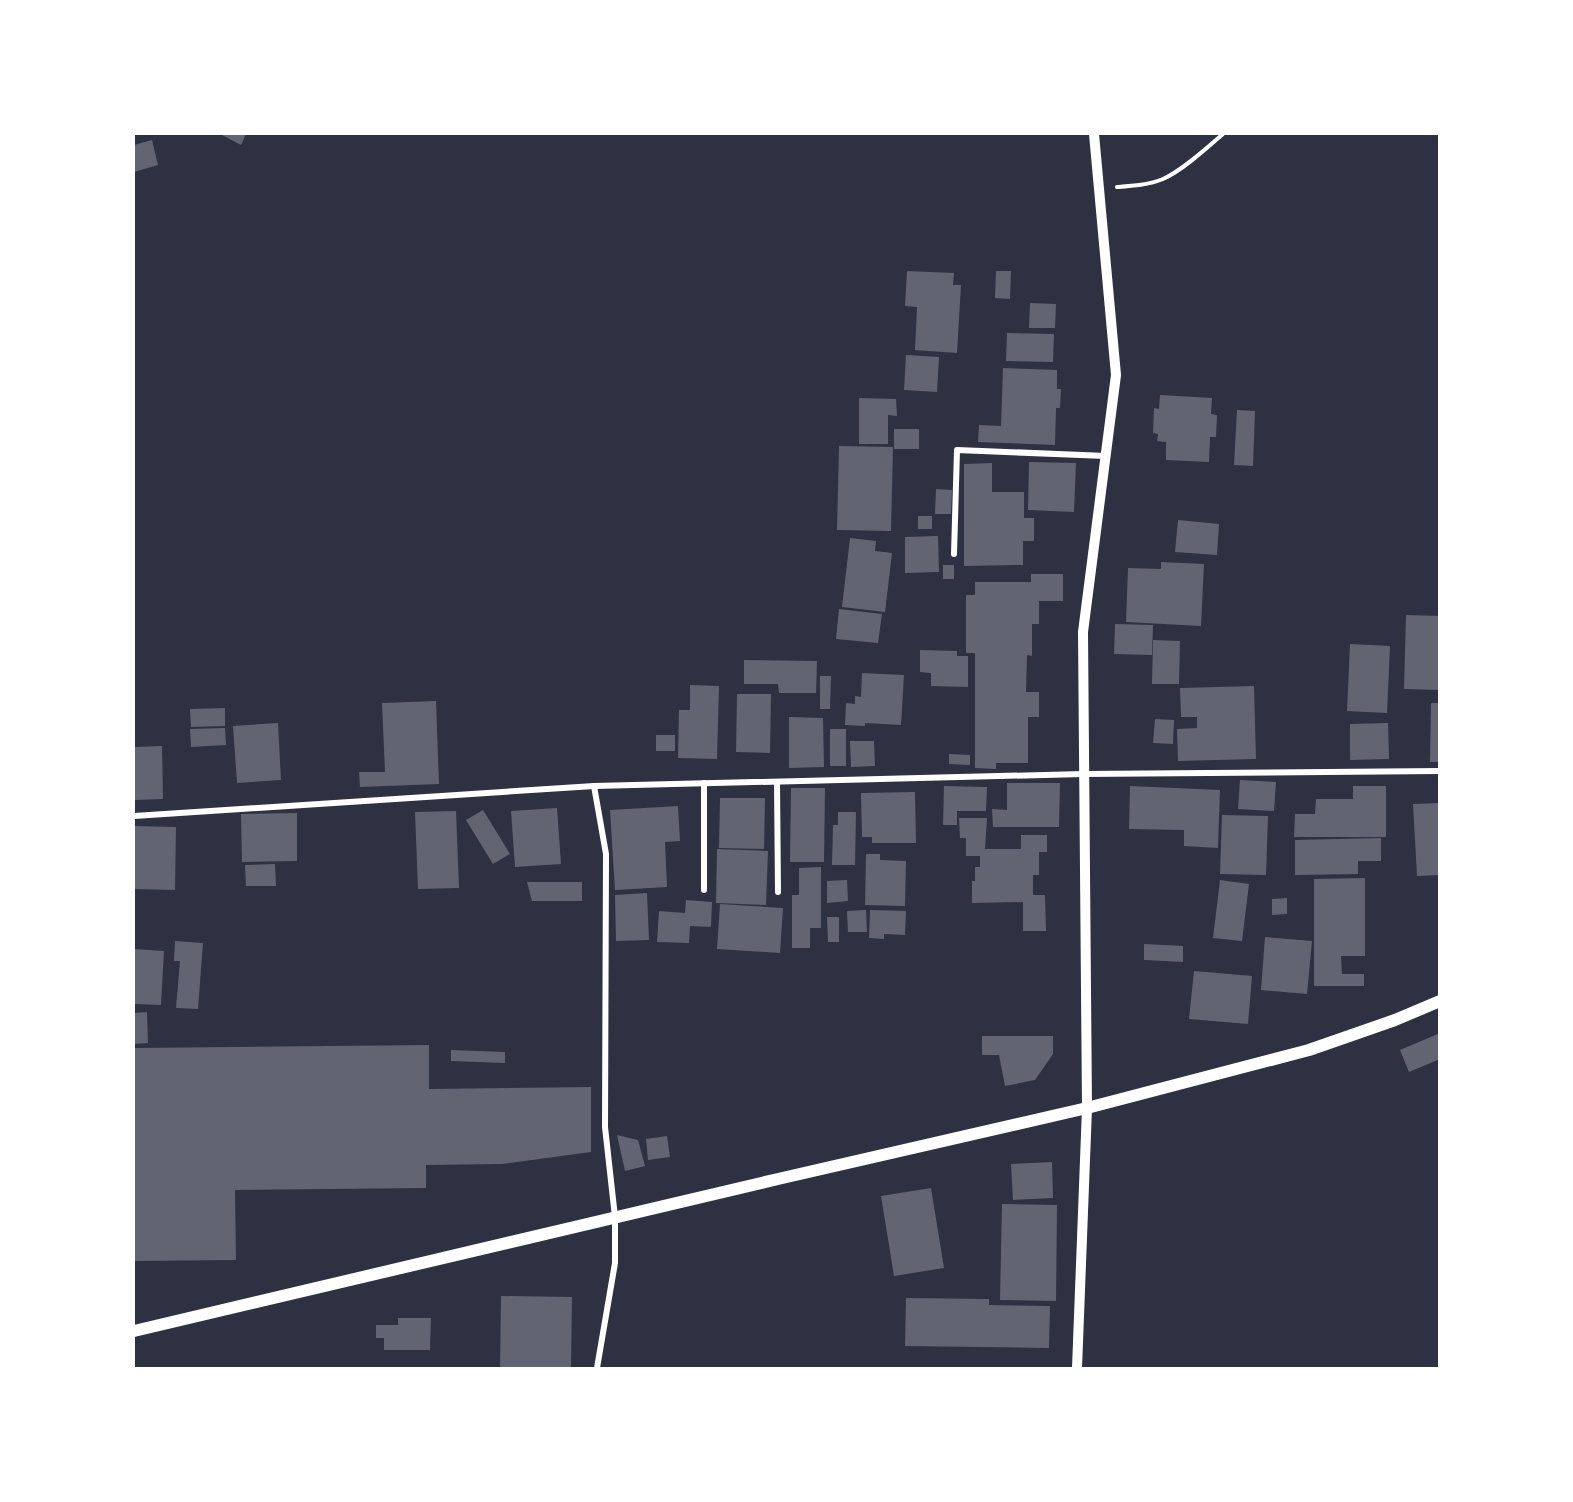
<svg xmlns="http://www.w3.org/2000/svg" width="1573" height="1502" viewBox="0 0 1573 1502" font-family="Poppins,sans-serif">
	<style>
		.building { fill: #626471 }
		.lines { fill: none; stroke-linecap: round; stroke-linejoin: round }
		.path { stroke: #fff; stroke-width: 4 }
		.minor { stroke: #fff; stroke-width: 6 }
		.tertiary { stroke: #fff; stroke-width: 10 }
		.secondary { stroke: #fff; stroke-width: 12 }
	</style>
	<rect width="100%" height="100%" fill="#2d3142"/>
	<!-- building -->
	<g class="building">
		<path d="M223 134H246L241 145 222 135Z"/>
		<path d="M152 140 158 165 134 172V145Z"/>
		<path d="M907 271 954 273 953 285H961L957 353 915 350 917 307 905 306Z"/>
		<path d="M996 271H1011L1010 299 995 298Z"/>
		<path d="M1030 303 1056 304 1055 328H1029Z"/>
		<path d="M1007 333 1054 334 1053 362 1006 361Z"/>
		<path d="M906 355 939 357 937 392 904 390Z"/>
		<path d="M1003 368 1057 370V389H1061L1060 408H1056L1055 445 978 442 979 425 1001 426Z"/>
		<path d="M1160 395 1212 398 1211 414 1217 415 1216 437H1210L1209 462 1166 460V442L1157 441 1158 434 1153 433 1154 408 1159 409Z"/>
		<path d="M859 398 896 399 897 416 888 415V444H859Z"/>
		<path d="M1237 410 1255 411 1253 466 1234 465Z"/>
		<rect x="894" y="429" width="25" height="20"/>
		<path d="M839 446 893 447 891 531 837 530Z"/>
		<path d="M1029 462 1076 463 1074 512 1028 510Z"/>
		<path d="M992 463V492H1024V518H1034V541H1023V565L964 566V464Z"/>
		<path d="M936 489 952 490 951 514H935Z"/>
		<rect x="918" y="516" width="14" height="13"/>
		<path d="M1178 520 1219 524 1217 555 1175 552Z"/>
		<path d="M938 536 939 572 905 573V537Z"/>
		<path d="M850 538 876 541 875 551 892 553 885 612 842 607Z"/>
		<path d="M1161 562 1204 564 1201 626 1126 622 1128 568 1161 569Z"/>
		<rect x="943" y="565" width="11" height="14"/>
		<path d="M1031 574H1063V601H1039V624H1032V656L1027 655 1026 692H1039V717H1028V763H996V769L975 768V653H966V595H975V582H1031Z"/>
		<path d="M839 609 882 614 878 643 836 639Z"/>
		<path d="M1406 615 1440 616V690L1404 689Z"/>
		<path d="M1115 624 1153 625 1152 655 1114 654Z"/>
		<path d="M1153 640 1180 641 1179 684H1152Z"/>
		<path d="M1350 644 1390 646 1387 713 1347 711Z"/>
		<path d="M920 650 957 651V656H968V687L931 686V673L920 672Z"/>
		<path d="M744 660 817 661 816 693H779L778 684H744Z"/>
		<path d="M862 673 904 675 901 725 865 723V726L845 725 846 703 855 704V696L861 697Z"/>
		<path d="M820 676H831L830 709H820Z"/>
		<path d="M690 685 719 686 717 759 678 758 679 710H690Z"/>
		<path d="M1254 686 1256 759 1178 761 1177 729 1197 728V717H1181L1180 688Z"/>
		<path d="M737 694H771L770 753 736 752Z"/>
		<path d="M436 701 439 784 360 787 359 772H385L382 703Z"/>
		<path d="M1431 703H1440V762H1430Z"/>
		<path d="M225 708V726L191 727 190 709Z"/>
		<path d="M789 717 823 718 824 767 789 768Z"/>
		<path d="M1155 719 1174 720 1173 744 1153 743Z"/>
		<path d="M278 723 281 780 237 783 233 726Z"/>
		<path d="M1388 723 1389 759 1350 760V724Z"/>
		<path d="M225 728 226 745 191 747 190 729Z"/>
		<rect x="830" y="729" width="16" height="37"/>
		<rect x="656" y="735" width="19" height="16"/>
		<path d="M850 741H874L875 766 851 767Z"/>
		<path d="M162 746 163 799 134 800V747Z"/>
		<path d="M949 754 970 755V765L949 764Z"/>
		<path d="M1240 780 1276 782 1274 811 1238 809Z"/>
		<path d="M1007 783H1060L1059 827H993L992 809 1007 810Z"/>
		<path d="M944 786 987 787 986 811H957V825H943Z"/>
		<path d="M1130 786 1220 790 1218 848 1184 846V830L1129 829Z"/>
		<path d="M1353 786H1386V837H1294L1295 814H1315L1316 799H1353Z"/>
		<path d="M791 788H825L824 862H790Z"/>
		<path d="M915 792 916 843H872V837H862L861 793Z"/>
		<path d="M720 798H765L764 849 719 848Z"/>
		<path d="M1440 803V875L1417 876 1413 804Z"/>
		<path d="M678 806 680 841 665 842 667 887 615 890 610 810Z"/>
		<path d="M557 808 561 864 515 867 511 811Z"/>
		<path d="M483 810 510 854 493 864 466 820Z"/>
		<path d="M456 811 459 888 418 889 415 812Z"/>
		<path d="M838 812H856L855 865H832L833 825H838Z"/>
		<path d="M297 813V861L242 862 241 814Z"/>
		<path d="M1222 815 1268 816 1266 875 1220 874Z"/>
		<path d="M959 818H987L985 849H1021V835H1047V852H1039V875H1033V895H1045L1046 931H1023V902L972 903V881H975V867H980V856H966V838H960Z"/>
		<path d="M134 826 176 827 175 890 134 889Z"/>
		<path d="M1381 838V861H1358V874L1295 875V840Z"/>
		<path d="M717 849 768 851 766 905 716 903Z"/>
		<path d="M866 854H880V860L906 861 905 906 865 905Z"/>
		<path d="M275 864 276 886H246L245 865Z"/>
		<path d="M821 867V928H810V948H792V895H799V868Z"/>
		<path d="M1365 878V956H1341L1342 974H1364V986H1314V879Z"/>
		<path d="M847 880 848 901 827 903V881Z"/>
		<path d="M1220 880 1249 884 1242 941 1213 938Z"/>
		<path d="M527 882H582V901H532Z"/>
		<path d="M647 893 649 940 616 941 615 895Z"/>
		<path d="M1287 898V914L1272 915V899Z"/>
		<path d="M686 900 712 902 711 927 690 926 689 943 657 942 659 911 685 913Z"/>
		<path d="M720 904 783 908 780 953 717 949Z"/>
		<path d="M866 910 867 932H848L847 911Z"/>
		<path d="M870 910 906 911 905 935 884 934V939L869 938Z"/>
		<path d="M827 917H839V942H828Z"/>
		<path d="M1265 937 1312 941 1307 994 1261 990Z"/>
		<path d="M175 941 203 943 198 1009 176 1008 180 961H174Z"/>
		<path d="M1144 944 1183 946V962L1144 960Z"/>
		<path d="M134 949 164 951 161 1005 134 1004Z"/>
		<path d="M1194 971 1252 976 1248 1024 1189 1019Z"/>
		<path d="M147 1012 148 1043 134 1044V1013Z"/>
		<path d="M1440 1033V1059L1409 1072 1400 1050Z"/>
		<path d="M982 1036H1053V1054L1035 1080 1005 1086 999 1055H982Z"/>
		<path d="M429 1045V1089L591 1087V1152L502 1164 426 1165V1188L235 1190 236 1260 134 1261V1048Z"/>
		<path d="M451 1050 505 1052V1063L451 1061Z"/>
		<path d="M617 1135 638 1140 645 1166 625 1171Z"/>
		<path d="M667 1136 670 1157 648 1160 646 1139Z"/>
		<path d="M1052 1162 1053 1198 1013 1200 1011 1164Z"/>
		<path d="M931 1188 944 1268 894 1276 881 1196Z"/>
		<path d="M1002 1204 1057 1205 1056 1301 1000 1300Z"/>
		<path d="M501 1296 572 1297 571 1368H500Z"/>
		<path d="M906 1298 989 1299V1305L1050 1306 1049 1348 905 1346Z"/>
		<path d="M398 1318H431L430 1350H384V1338H376V1325H398Z"/>
	</g>
	<g class="lines">
		<!-- path -->
		<path class="path" d="M1117 187C1132 186 1149 185 1163 179 1182 171 1208 147 1223 134"/>
		<!-- minor -->
		<g class="minor">
			<path d="M954 554 957 450 1106 456"/>
			<path d="M777 782 778 892"/>
			<path d="M704 783V890"/>
			<path d="M594 786 606 854 605 1127 615 1217V1263L597 1368"/>
			<path d="M134 816 594 786 1083 774 1440 771"/>
		</g>
		<!-- tertiary -->
		<path class="tertiary" d="M1077 1368 1087 1108 1083 632 1116 375 1094 134"/>
		<!-- secondary -->
		<path class="secondary" d="M134 1331 778 1179 1087 1108 1309 1050 1395 1020 1440 1001"/>
	</g>
	<!-- border -->
	<rect width="1573" height="1502" fill="none" stroke="#ffffff" stroke-width="270"/>
</svg>
